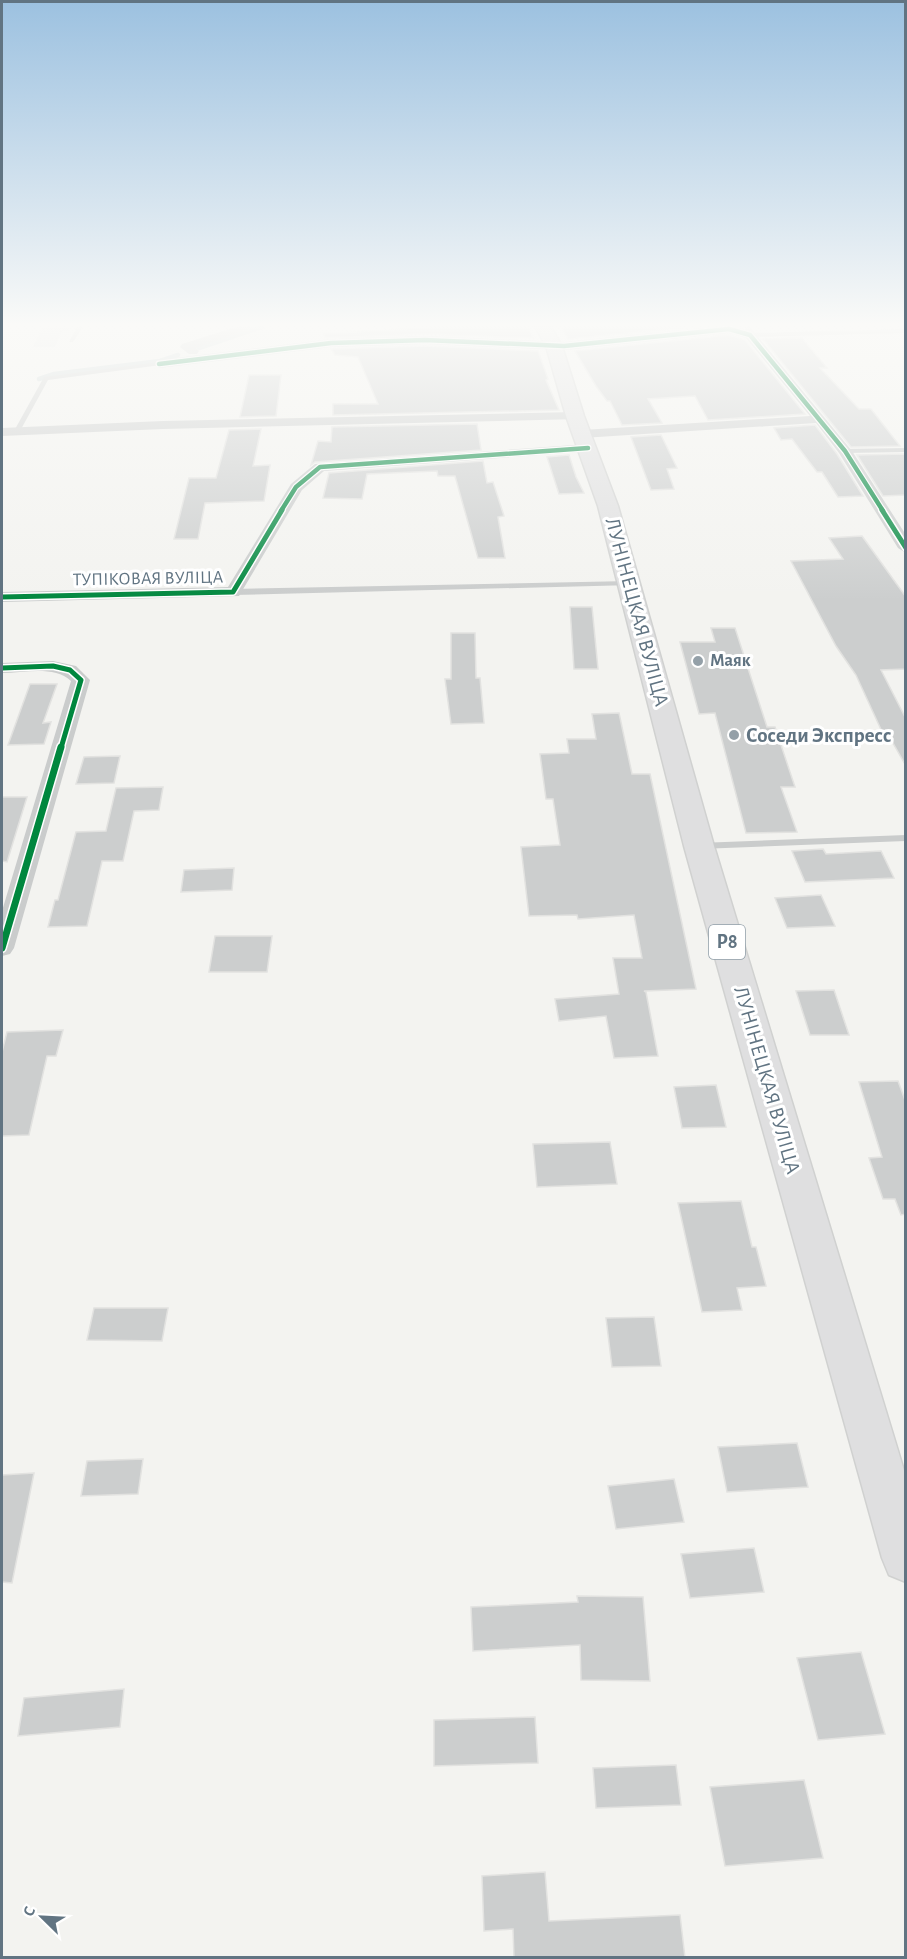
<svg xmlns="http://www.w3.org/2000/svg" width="907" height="1959" viewBox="0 0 907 1959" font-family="'Alegreya Sans',sans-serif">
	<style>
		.built { fill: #e3e4e3 }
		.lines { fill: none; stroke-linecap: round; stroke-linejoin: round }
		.stream { stroke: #cad4d5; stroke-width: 4.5 }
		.building { fill: #cccece; stroke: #e2e2e0; stroke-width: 1.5 }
		.primary-casing { stroke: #d0d1d0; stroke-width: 3 }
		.service { fill: #cacccc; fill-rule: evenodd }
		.minor { fill: #cacccc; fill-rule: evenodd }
		.primary { fill: #dfdfe0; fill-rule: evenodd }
		.cycleway-far2-casing { stroke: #fff; stroke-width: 7 }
		.cycleway-far1-casing { stroke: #fff; stroke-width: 8 }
		.cycleway-casing { stroke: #fff; stroke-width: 10 }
		.cycleway-far2 { stroke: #00873e; stroke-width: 4.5 }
		.cycleway-far1 { stroke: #00873e; stroke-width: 5 }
		.cycleway { stroke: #00873e; stroke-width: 7 }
		.poi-dot { fill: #94a0a8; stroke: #fff; stroke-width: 2 }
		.labels { text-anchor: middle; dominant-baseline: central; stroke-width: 6; stroke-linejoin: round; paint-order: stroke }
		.far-street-label { font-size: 18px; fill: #617482; stroke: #fff }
		.far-poi-label { font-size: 18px; font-weight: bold; fill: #617482; stroke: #fff; text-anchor: start }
		.shield { fill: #fff; stroke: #909ea8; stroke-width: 1.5 }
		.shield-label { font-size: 20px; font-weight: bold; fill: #617482 }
		.street-label { font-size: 21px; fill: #617482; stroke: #fff }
		.poi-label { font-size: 21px; font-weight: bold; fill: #617482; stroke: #fff; text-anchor: start }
	</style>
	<rect width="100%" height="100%" fill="#f3f3f0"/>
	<!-- built -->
	<path class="built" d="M43 327H73L71 330 62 331 55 347H33Z"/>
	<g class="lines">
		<!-- stream -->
		<g class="stream">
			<path d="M199 348 262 327"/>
			<path d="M39 379 54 374 160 361 178 355"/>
		</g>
	</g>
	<!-- building -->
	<g class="building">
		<path d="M434 327H529L533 338 425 334 325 338 323 334Z"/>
		<path d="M561 327H688L568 339Z"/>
		<path d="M729 335 745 340 805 414 708 420 695 396 648 399 662 423 622 425 610 401H607L596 386 575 351Z"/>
		<path d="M802 338 827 368H820L859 409H871L900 446 851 447 763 339Z"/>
		<path d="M425 346 538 351 548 379 546 380 559 410 333 415V404H378L358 357 335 355 331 349Z"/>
		<path d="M249 375H281L276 416 240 417Z"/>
		<path d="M477 424 481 450 315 462 311 465 318 441 331 442 332 427Z"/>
		<path d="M815 425 837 454 863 496 838 497 822 472H817L792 439 781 440 774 428Z"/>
		<path d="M261 429 253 466 270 465 264 501 205 503 198 539H174L189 478H216L229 430Z"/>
		<path d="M661 435 677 468 667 469 674 489 651 490 631 437Z"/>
		<path d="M906 454V495L883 496 857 455Z"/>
		<path d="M569 455 576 477 584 493 559 494 547 457Z"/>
		<path d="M483 461 487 483 493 482 504 516 498 517 505 558H478L455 476H438L437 471 367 474 362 499 323 498 329 473Z"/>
		<path d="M862 536 906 597V669L881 670 906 719V766L889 736H884L856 675 836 646 791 561 843 559 829 538Z"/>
		<path d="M570 607H592L598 669H574Z"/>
		<path d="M711 628H735L767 727H775L795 787H781L797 832 746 833 715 713 699 714 680 642H715Z"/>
		<path d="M451 633H475L476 678H480L484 723 451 724 445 679H451Z"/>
		<path d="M30 684H57L43 723 51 722 44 744 8 745Z"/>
		<path d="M619 713 632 774H650L696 989 644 991 646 992 658 1056 614 1058 606 1016 559 1021 555 999 619 994 613 958H642L634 915 578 919 577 915 529 916 521 847 560 845 553 799H546L540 754 569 753 567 739H596L592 714Z"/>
		<path d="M120 756 114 783 76 784 84 757Z"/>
		<path d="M163 787 159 810 134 811 123 861H102L87 926 48 927 55 900H58L76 832 106 831 116 788Z"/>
		<path d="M2 797H27L7 862 2 861Z"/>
		<path d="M823 849 826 854 881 851 894 878 805 882 792 851Z"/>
		<path d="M234 868 232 890 181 892 184 870Z"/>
		<path d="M821 895 835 926 787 928 775 898Z"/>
		<path d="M215 936H272L267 972H209Z"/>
		<path d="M834 990 849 1035H810L796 991Z"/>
		<path d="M63 1030 56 1056H47L29 1135 2 1136V1052L7 1032Z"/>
		<path d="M898 1081 906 1103V1214L901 1215 895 1199H883L869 1158 882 1157 859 1082Z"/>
		<path d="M716 1085 726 1127 682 1128 674 1087Z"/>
		<path d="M610 1142 617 1184 537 1187 533 1144Z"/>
		<path d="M741 1201 752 1247H756L766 1286 737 1288 742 1310 702 1312 678 1203Z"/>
		<path d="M94 1308H168L162 1341 87 1340Z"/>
		<path d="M654 1317 661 1366 612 1367 606 1318Z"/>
		<path d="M797 1443 808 1487 727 1492 718 1447Z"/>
		<path d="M143 1459 138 1494 81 1496 87 1461Z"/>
		<path d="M34 1473 12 1583 2 1582V1475Z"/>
		<path d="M674 1479 684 1522 616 1529 608 1486Z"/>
		<path d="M754 1548 764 1592 690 1598 681 1554Z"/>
		<path d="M577 1596 643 1597 650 1681 581 1680 580 1645 473 1651 471 1607 578 1602Z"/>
		<path d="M861 1652 885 1734 818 1740 797 1658Z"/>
		<path d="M124 1689 120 1727 18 1736 24 1698Z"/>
		<path d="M535 1717 538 1763 434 1766V1720Z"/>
		<path d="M676 1765 681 1805 596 1808 593 1768Z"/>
		<path d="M804 1780 823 1858 725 1866 710 1787Z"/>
		<path d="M545 1872 549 1921 680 1915 685 1958H514L513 1929 484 1931 482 1876Z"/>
	</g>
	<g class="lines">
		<defs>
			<path id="primary" d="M535 327H551L562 346 584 416 618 506 714 846 906 1477V1582L889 1575 882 1558 684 846 598 506 566 416 546 346Z"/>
		</defs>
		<!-- primary casing -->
		<use href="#primary" class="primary-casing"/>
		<!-- service -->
		<g class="service">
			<path d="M77 327H83L73 342H69Z"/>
			<path d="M745 327H751L753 333 906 329V333L750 337 747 335Z"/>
			<path d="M159 362 162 364 161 365 48 380 20 431 17 433 14 431 44 377Z"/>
			<path d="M906 448V452L845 453 841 451 845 449Z"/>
			<path d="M630 581 634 583 633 585 233 595 229 592 233 589Z"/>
			<path d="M906 835V841L699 849 694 846 699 843Z"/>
		</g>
		<!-- minor -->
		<g class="minor">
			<path d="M236 327H254L196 348 199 351 197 354H189L180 347 182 344Z"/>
			<path d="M712 327H735L754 332 852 451 906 535V553L898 548 839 453 816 423 582 438 575 434 582 430 810 416 746 338 729 333 564 350 425 344 331 347 159 368 153 364 159 360 331 339 425 336 564 342Z"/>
			<path d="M575 412 580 413 582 416 580 419 163 429 2 436V428L163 421Z"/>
			<path d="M588 444 595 448 593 451 324 471 302 490 239 596 2 602V592L228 587 291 484 315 464Z"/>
			<path d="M53 661 76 666 90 680 14 948 10 954 2 956V911L71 681C54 665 24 673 2 673V663Z"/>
		</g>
		<!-- primary -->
		<use href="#primary" class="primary"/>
		<defs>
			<g id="cycleway-far2">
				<path d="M159 364 331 343 425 340 564 346 729 329 750 335 845 451 883 511"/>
				<path d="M281 511 296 487 320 467 588 448"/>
			</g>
			<g id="cycleway-far1">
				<path d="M882 510 906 548"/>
				<path d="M2 597 233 592 282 510"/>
				<path d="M2 668 53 666 70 670 81 680 61 748"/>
			</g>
			<path id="cycleway" d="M2 948 61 747"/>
		</defs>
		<!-- cycleway-far2 casing -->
		<use href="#cycleway-far2" class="cycleway-far2-casing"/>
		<!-- cycleway-far1 casing -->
		<use href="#cycleway-far1" class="cycleway-far1-casing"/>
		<!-- cycleway casing -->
		<use href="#cycleway" class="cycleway-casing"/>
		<!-- cycleway-far2 -->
		<use href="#cycleway-far2" class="cycleway-far2"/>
		<!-- cycleway-far1 -->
		<use href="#cycleway-far1" class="cycleway-far1"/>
		<!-- cycleway -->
		<use href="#cycleway" class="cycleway"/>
	</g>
	<!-- sky -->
	<linearGradient id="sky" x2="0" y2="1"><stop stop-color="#9cc1e0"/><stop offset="0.54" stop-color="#fafaf8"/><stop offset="1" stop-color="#fafaf8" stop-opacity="0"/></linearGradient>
	<rect width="907" height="601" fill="url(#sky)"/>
	<!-- markers -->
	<g class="poi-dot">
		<circle cx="698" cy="661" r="6"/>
		<circle cx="734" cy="735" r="6"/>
	</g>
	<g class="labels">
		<!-- far-street labels -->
		<g class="far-street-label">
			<text transform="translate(148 579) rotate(-1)">ТУПІКОВАЯ ВУЛІЦА</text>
		</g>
		<!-- far-poi labels -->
		<g class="far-poi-label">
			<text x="710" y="661">Маяк</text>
		</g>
		<!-- shield labels -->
		<rect class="shield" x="709" y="925" width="36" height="34" rx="4.5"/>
		<g class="shield-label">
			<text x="727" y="942">Р8</text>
		</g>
		<!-- street labels -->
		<g class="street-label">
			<text transform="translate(637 612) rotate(75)">ЛУНІНЕЦКАЯ ВУЛІЦА</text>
			<text transform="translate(767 1080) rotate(74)">ЛУНІНЕЦКАЯ ВУЛІЦА</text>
		</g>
		<!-- poi labels -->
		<g class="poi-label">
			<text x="746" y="735">Соседи Экспресс</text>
		</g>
	</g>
	<!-- border -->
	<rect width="907" height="1959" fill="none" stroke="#617482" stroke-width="6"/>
	<!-- north arrow -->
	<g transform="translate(42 1917) rotate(294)" stroke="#ffffff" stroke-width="4.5" paint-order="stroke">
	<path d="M0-4.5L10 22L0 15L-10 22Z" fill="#617482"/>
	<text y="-9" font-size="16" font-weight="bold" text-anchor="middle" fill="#617482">С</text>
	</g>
</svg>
